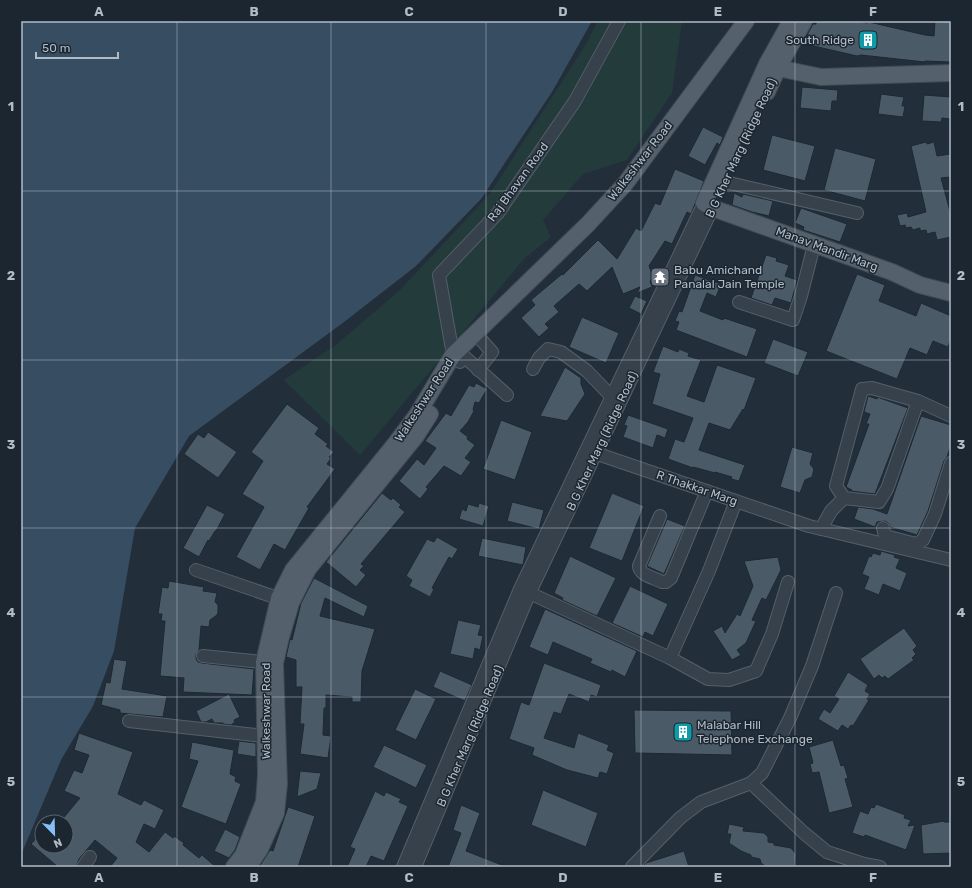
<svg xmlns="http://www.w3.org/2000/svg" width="972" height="888" font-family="Rubik,sans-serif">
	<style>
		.green { fill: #243b3c }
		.water { fill: #364d62 }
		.building { fill: #4a5a67; stroke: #1d2832 }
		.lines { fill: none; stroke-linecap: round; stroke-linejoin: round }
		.minor-casing { stroke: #545f69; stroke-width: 14 }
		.major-casing { stroke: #3f4a54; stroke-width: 18 }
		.minor { stroke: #36414b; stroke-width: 12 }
		.major { stroke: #54606b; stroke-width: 16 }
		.grid { fill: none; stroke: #b1bcc7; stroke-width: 1; stroke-opacity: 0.55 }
		.labels { text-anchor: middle; stroke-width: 3; stroke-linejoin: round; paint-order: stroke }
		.poi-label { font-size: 12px; fill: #b1bcc7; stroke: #1b2630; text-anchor: start }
		.street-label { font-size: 12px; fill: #b1bcc7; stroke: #1b2630 }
		.neatline { fill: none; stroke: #b1bcc7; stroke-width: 1.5 }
		.grid-label { font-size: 13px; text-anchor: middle; font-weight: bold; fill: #b1bcc7 }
	</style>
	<rect width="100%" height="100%" fill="#222f3b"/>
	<polygon class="green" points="598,21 682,21 672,93 627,160 583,174 543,220 551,237 524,259 360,455 284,380 337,344 400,290 489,195 583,49"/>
	<polygon class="water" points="21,21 592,21 552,92 481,199 416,266 344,322 189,436 135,528 114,651 93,706 61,760 21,855"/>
	<g class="building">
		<polygon points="816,21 858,21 867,23 869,22 925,35 934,36 935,21 951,21 951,62 925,61 925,62 861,55 857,56 805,44 808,33 813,24 816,24"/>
		<polygon points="802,87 838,90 837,101 832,101 831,111 800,108"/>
		<polygon points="881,94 904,97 902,106 905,106 903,117 878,114"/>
		<polygon points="924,95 951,97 951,119 942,118 941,122 922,121"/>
		<polygon points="703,127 723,137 720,145 717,143 705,165 688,156"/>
		<polygon points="772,135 815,146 805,181 763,170"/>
		<polygon points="926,142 927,144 934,142 937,156 951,154 951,177 941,178 951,215 951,237 937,240 935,232 927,234 926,230 920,231 920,228 913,230 911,227 906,228 905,225 900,226 897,215 907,213 908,217 926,212 911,146"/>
		<polygon points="835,148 876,159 865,201 824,190"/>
		<polygon points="675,169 704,181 691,214 687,212 672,244 665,241 649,266 654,279 650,281 652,287 637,293 640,287 623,294 612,267 587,291 579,284 554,306 559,312 545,324 549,328 539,337 521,318 535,305 531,300 562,274 563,275 598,240 617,259 636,228 641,231 655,203 660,205"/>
		<polygon points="734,193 742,197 743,194 773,201 769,216 752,212 732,205"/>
		<polygon points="801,208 847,224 840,242 803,230 804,227 795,223"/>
		<polygon points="766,255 777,258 776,261 789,265 785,276 797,280 791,303 775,298 772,305 751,298"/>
		<polygon points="857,274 885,285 879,301 916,316 921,303 951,316 951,339 948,347 933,341 927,355 910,348 897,379 826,351"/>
		<polygon points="695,275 721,284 716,297 707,293 700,311 723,320 724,318 757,329 747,357 676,330 679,322 675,321 679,311 682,312"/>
		<polygon points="635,296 647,301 641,314 629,308"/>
		<polygon points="582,317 619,333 606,363 569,347"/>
		<polygon points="773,339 808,352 798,376 764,363"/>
		<polygon points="663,346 678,352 679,349 689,353 688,356 701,360 687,396 704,402 717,365 756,378 744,410 743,409 730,430 709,423 699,450 745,465 739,481 731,479 732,477 715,472 715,473 693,467 693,468 668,459 675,439 684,442 693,418 652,404 660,374 653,372"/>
		<polygon points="565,367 581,378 581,384 585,394 567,421 540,416"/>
		<polygon points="476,383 487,389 479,403 475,402 473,410 474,411 468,422 460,431 468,437 467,439 475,445 465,458 471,462 461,476 444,466 426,487 428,489 420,499 399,481 417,459 424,465 436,448 425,441 446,413 451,416 469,385 474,387"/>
		<polygon points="868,396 877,399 878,397 880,398 908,408 875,494 851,491 852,490 846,487 869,424 866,424 870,414 864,412"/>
		<polygon points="287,404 319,428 315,434 328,444 326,446 334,452 329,457 331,458 327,464 335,469 307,507 309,508 285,550 274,544 260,570 236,557 264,507 242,494 263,461 251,452"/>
		<polygon points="628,415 668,429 665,438 657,435 653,448 623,437 627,426 624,425"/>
		<polygon points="921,416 951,425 951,445 947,457 944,461 928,511 917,535 890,527 888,523 885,521 877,522 875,527 854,519 858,507 873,509 887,514"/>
		<polygon points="501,420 532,432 515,480 483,469"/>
		<polygon points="208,432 237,452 218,478 184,454 198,434 204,438"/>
		<polygon points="792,447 813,453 810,464 814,469 812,477 805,480 800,493 780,487"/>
		<polygon points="382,493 391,500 393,498 401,505 399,507 405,512 361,564 364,566 360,570 366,575 356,587 326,562"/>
		<polygon points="612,493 644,506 622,561 589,548"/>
		<polygon points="512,502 544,510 539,529 507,521"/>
		<polygon points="479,503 489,506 483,526 459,519 462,509 466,511 468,504 478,507"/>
		<polygon points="207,505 225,514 216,531 215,531 209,541 208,540 199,557 183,548"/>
		<polygon points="667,519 685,526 664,574 647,566"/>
		<polygon points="437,537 458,549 452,559 449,557 439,575 432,588 434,589 430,597 409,586 412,580 406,576 427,539 434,542"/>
		<polygon points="482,538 526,547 523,565 478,556"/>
		<polygon points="881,551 895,555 894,557 900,559 896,568 907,573 900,591 883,584 879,595 864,589 869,577 862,574 869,556 871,557 873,553 880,555"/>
		<polygon points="570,556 616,578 597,616 562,600 563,598 554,593"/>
		<polygon points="778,557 781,570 766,600 762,598 752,620 756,621 746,643 737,650 741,655 732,660 713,631 722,626 725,633 737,614 740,616 753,586 744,561"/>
		<polygon points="314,578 368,606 364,617 325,598 320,616 375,629 362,671 361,702 352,702 352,697 326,695 326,708 324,708 323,735 331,736 328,758 300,754 304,724 300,724 302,687 296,687 296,660 286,657 290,639 292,640 301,603"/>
		<polygon points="169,581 204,587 203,591 217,593 215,602 218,605 218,612 217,615 210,620 209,627 201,626 199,650 196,655 196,659 198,662 202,663 254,669 252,695 183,692 184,678 160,676 165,621 161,621 162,614 158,614 162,587 168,588"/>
		<polygon points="630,586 668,604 653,636 645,632 643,637 612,623"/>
		<polygon points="545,609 637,651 625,677 612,670 611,672 590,663 592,659 553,642 548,655 529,647"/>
		<polygon points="458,620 481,625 478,635 483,636 480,650 475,648 473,659 450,654"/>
		<polygon points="904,628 917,646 913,650 916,654 912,658 914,660 888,679 885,676 882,678 879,675 874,679 860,659"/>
		<polygon points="114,659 127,661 122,689 167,696 163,717 120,713 120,710 101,705 106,682 110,683"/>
		<polygon points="544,663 601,685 597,697 591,695 589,702 569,694 561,714 554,712 544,738 574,748 578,733 609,745 607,750 614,753 607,774 600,772 598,778 567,770 532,755 534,748 509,739 521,702 529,705"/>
		<polygon points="440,671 472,685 465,701 433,687"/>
		<polygon points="848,672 868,685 865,691 870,694 867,699 869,700 853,726 851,725 848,729 842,725 838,731 818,719 824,709 830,713 839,699 834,696"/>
		<polygon points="415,689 436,699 416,740 395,730"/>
		<polygon points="229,694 240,717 234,720 235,722 231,725 223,724 223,723 214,723 212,719 206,722 201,722 196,711"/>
		<polygon points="634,710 731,711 732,755 635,753"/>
		<polygon points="79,733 133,752 118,794 141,805 144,800 164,810 155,829 144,824 136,842 149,852 165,832 173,838 174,836 184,843 183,845 199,858 202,855 216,867 110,867 117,858 95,840 79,859 76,867 58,867 31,844 42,832 42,846 66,846 66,822 60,822 80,798 64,791 74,770 82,773 89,755 74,750"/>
		<polygon points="833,740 841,766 844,765 848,778 845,779 853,807 829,813 819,772 812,773 810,764 813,763 809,747"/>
		<polygon points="239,741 256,743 256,757 237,754"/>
		<polygon points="192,742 234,750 230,774 236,777 235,781 241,784 226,824 181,807 198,761 189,759"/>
		<polygon points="384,745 427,765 416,788 373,767"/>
		<polygon points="300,771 321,773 317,789 297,797"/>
		<polygon points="543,790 598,813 586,847 531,825"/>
		<polygon points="375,791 384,796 386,792 401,799 399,802 408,806 384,861 371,856 366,867 347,867 355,849 350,847"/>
		<polygon points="876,804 905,815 904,818 911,820 908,826 915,825 906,850 865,835 864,837 852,833 860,811 868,814 871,807 874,808"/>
		<polygon points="461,805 480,813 466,851 507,867 448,867 461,833 453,830"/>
		<polygon points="288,807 315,816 298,867 259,867 270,850 273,851"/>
		<polygon points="944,821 944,822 951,822 951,853 923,854 921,825"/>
		<polygon points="729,824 744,827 743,831 764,833 768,837 768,842 774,843 774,845 791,848 796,854 795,867 766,867 761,863 760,859 751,857 751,855 741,851 729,843 731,834 727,834"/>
		<polygon points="225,829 240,837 235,850 229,858 214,851"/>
		<polygon points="684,851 689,867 642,867 646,863"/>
	</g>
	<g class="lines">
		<g class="minor-casing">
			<g id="minor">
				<polyline points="725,182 857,213"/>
				<polyline points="739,302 793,320 801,296 814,245"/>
				<polyline points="476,334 492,352 478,370"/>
				<polyline points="458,351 507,395"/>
				<polyline points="460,362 453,355 439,275 498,213 575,101 619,21"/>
				<polyline points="533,369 539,358 548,349 561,352 587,371 611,396"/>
				<polyline points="918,401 951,416"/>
				<polyline points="589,451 809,526 951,560"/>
				<path d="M660,516l-21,50c0,9 16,12 23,16h4l5,-4 36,-87"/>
				<polyline points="883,528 885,536 916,544 923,540 935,514 951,463"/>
				<polyline points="821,529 831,511 844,498 879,502 887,489 918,401 872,388 862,389 836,486 844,498"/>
				<polyline points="196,570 286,601"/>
				<polyline points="523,590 670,658 708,679 729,680 756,671 772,634 788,582"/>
				<polyline points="203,656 272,663"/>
				<polyline points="670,658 709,571 736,501"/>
				<polyline points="129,721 273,737"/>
				<polyline points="751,783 804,833 827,852 864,864 880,867"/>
				<polyline points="83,867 90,857"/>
				<polyline points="403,867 520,589 704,203"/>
				<polyline points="415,867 530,592 713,207"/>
				<polyline points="632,867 680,818 701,802 751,783 762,773 790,718 812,666 836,593"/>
			</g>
		</g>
		<g class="major-casing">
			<g id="major">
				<polyline points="791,21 767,64 704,203 718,210 892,272 920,285 951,293"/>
				<polyline points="769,64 778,68 821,77 951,73"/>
				<polyline points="767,92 778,68 804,21"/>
				<polyline points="234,867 243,855 264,802 266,775 264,662 279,598 293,570 396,443 417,415 453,355 588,224 625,184 746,21"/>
				<polyline points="248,867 260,849 276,813 279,784 275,663 281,637 291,603 308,569 416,436 430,414"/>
			</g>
		</g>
		<use href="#minor" class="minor"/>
		<use href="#major" class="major"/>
	</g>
	<path class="grid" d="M177,21v846M331,21v846M486,21v846M641,21v846M795,21v846M21,191h930M21,360h930M21,528h930M21,697h930"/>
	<defs>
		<g id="building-square" transform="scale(1)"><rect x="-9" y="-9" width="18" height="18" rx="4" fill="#0f9aa8" stroke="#1b2630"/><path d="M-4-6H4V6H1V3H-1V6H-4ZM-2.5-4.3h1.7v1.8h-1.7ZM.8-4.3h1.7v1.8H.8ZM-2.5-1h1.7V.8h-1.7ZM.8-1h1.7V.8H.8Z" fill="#fff"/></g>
		<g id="temple-square" transform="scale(1)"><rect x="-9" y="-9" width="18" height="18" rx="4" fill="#6b7280" stroke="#1b2630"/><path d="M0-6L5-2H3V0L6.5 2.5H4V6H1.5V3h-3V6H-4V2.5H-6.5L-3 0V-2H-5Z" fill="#fff"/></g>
	</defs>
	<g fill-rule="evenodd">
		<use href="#building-square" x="868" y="40"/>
		<use href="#temple-square" x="660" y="277"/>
		<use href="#building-square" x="683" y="732"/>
	</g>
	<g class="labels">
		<g class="poi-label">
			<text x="854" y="44" text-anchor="end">South Ridge</text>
			<text x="674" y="274">Babu Amichand<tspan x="674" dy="14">Panalal Jain Temple</tspan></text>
			<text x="697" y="729">Malabar Hill<tspan x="697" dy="14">Telephone Exchange</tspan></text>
		</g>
		<g class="street-label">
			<text transform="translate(741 148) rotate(-65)" y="4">B G Kher Marg (Ridge Road)</text>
			<text transform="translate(640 161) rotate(-52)" y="4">Walkeshwar Road</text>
			<text transform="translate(518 182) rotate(-54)" y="4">Raj Bhavan Road</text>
			<text transform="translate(827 249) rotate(20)" y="4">Manav Mandir Marg</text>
			<text transform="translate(424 400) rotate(-57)" y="4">Walkeshwar Road</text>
			<text transform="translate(602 441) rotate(-65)" y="4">B G Kher Marg (Ridge Road)</text>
			<text transform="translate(697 488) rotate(19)" y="4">R Thakkar Marg</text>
			<text transform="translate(266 711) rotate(-90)" y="4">Walkeshwar Road</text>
			<text transform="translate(470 736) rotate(-67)" y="4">B G Kher Marg (Ridge Road)</text>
		</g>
	</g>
	<rect width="972" height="888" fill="none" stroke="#1b2630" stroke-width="44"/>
	<g transform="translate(54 834) rotate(157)"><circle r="19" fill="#1b2630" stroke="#57626c"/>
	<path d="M0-3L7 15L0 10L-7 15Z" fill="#86bef7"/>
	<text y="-6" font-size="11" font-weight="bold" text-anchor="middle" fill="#b1bcc7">N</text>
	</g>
	<path d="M36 52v6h82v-6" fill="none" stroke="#b1bcc7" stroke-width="2"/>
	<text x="42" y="52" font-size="12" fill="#b1bcc7" stroke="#1b2630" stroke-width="3" paint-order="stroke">50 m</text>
	<rect x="22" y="22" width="928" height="844" class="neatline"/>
	<g class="grid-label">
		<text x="99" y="16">A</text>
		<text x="254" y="16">B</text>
		<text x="409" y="16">C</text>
		<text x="563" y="16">D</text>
		<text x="718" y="16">E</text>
		<text x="873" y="16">F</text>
		<text x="11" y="111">1</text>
		<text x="961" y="111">1</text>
		<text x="11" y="280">2</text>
		<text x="961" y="280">2</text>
		<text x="11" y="449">3</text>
		<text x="961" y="449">3</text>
		<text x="11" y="617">4</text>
		<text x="961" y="617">4</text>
		<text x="11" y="786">5</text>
		<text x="961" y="786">5</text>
		<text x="99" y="882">A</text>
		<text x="254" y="882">B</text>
		<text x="409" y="882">C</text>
		<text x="563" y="882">D</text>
		<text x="718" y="882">E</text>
		<text x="873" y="882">F</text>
	</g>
</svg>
